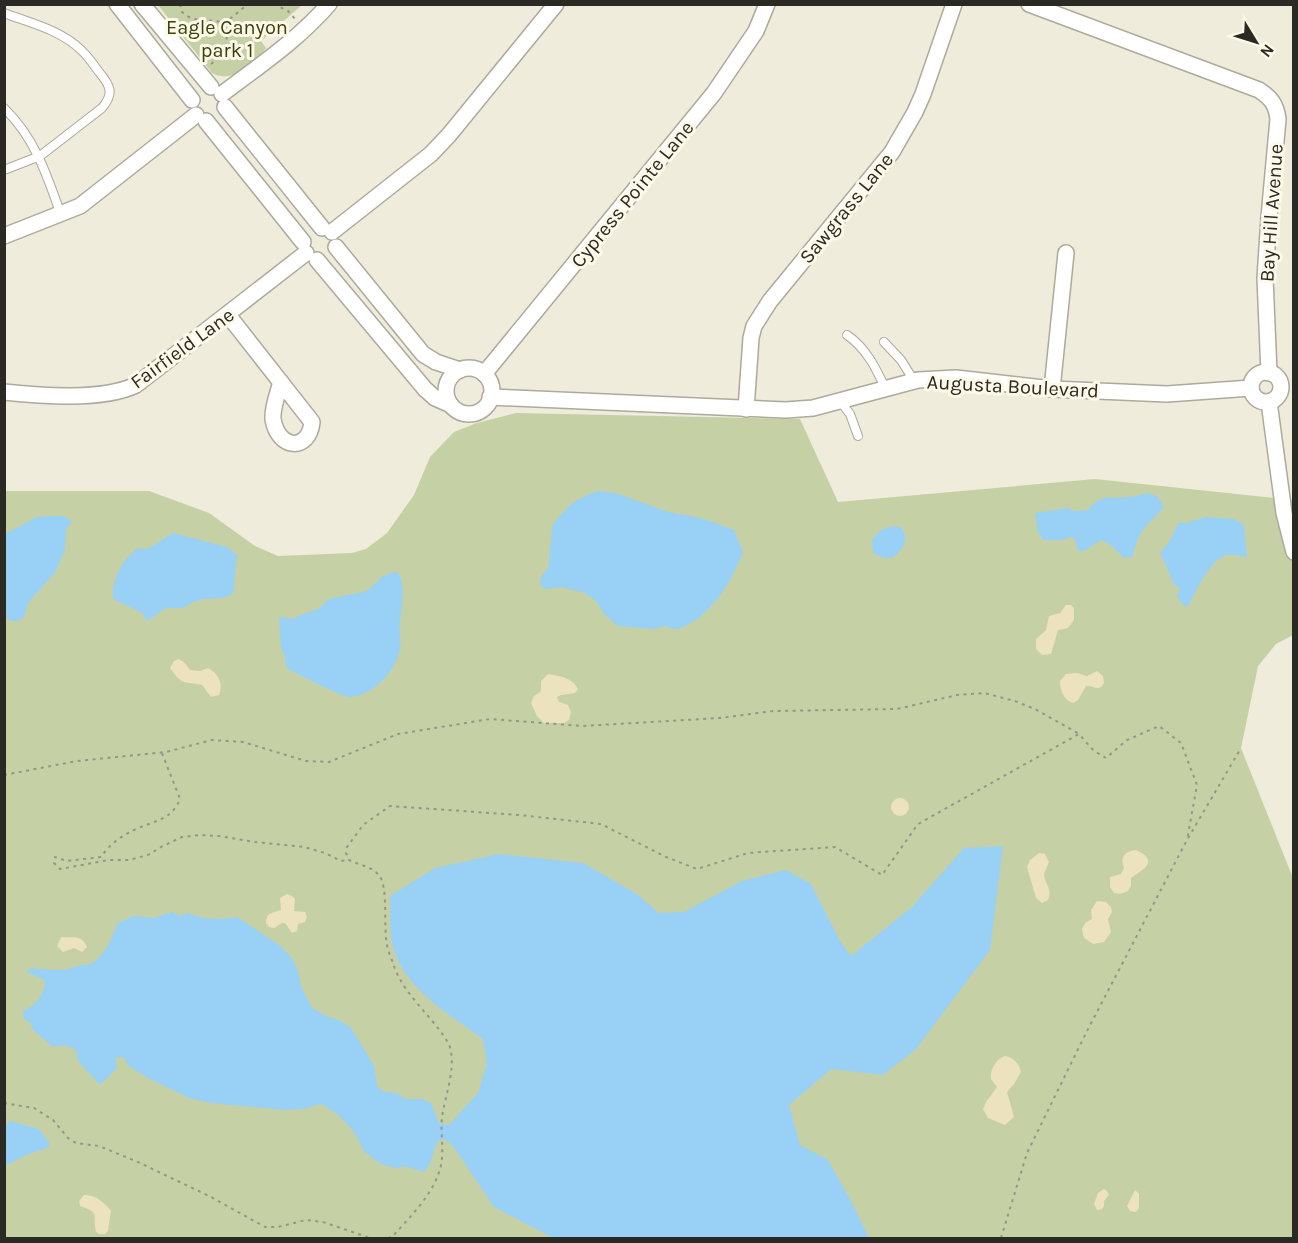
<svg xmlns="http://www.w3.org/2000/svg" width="1298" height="1243" font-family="Karla,sans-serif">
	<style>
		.green { fill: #c6d0a5 }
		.sand { fill: #ece2bd }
		.water { fill: #99d0f5 }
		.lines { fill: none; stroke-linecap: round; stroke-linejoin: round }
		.service-casing { stroke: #adaa9c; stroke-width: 10 }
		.minor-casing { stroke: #adaa9c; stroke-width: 18 }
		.path { stroke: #979589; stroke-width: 2; stroke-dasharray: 3 4.5; stroke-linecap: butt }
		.service { stroke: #fff; stroke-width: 8 }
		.minor { stroke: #fff; stroke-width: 15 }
		.labels { text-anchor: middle; stroke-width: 6; stroke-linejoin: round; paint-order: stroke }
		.park-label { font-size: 20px; fill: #3a4209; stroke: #fcf9e9 }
		.street-label { font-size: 20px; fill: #2a2923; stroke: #fcf9e9 }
	</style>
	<rect width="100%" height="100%" fill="#efecdc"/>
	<g class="green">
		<path d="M158,5h144l-41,36 5,7c-11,17 -35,36 -54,25z"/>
		<polygon points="516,413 800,419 838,502 1095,479 1293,500 1293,635 1276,644 1258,666 1241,748 1293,878 1293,1238 5,1238 5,491 149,491 209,513 255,546 278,556 352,553 366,549 387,533 414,495 430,457 454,432 477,423"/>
	</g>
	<g class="sand">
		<polygon points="1066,605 1071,605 1074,608 1074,620 1068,628 1058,630 1051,654 1042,655 1036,649 1036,639 1046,630 1049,616 1060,613"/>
		<path d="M179,659l6,4 5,7 10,1 8,-3c10,5 16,16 11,27l-8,2 -9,-12c-19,-4 -19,1 -32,-17l4,-7z"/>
		<path d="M1097,671l6,5 1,7c-5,10 -11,2 -18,3l-8,14 -4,3c-10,-2 -14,-12 -14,-22l6,-7 11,-1 10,3z"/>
		<path d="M548,674c11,2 24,3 30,15l-3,4 -14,2 -4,2 2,5 9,3 3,7 -2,8 -5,3h-20l-7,-7 -6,-13 3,-7 7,-5v-10z"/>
		<circle cx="900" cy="807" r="9"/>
		<path d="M1136,850c26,12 4,21 -5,28v8l-3,5 -8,3 -6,-1 -4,-6v-10l11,-3 3,-6c-4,-10 0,-17 12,-18z"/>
		<path d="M1039,853l6,1 4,8 -5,12c1,11 9,15 4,26l-6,3 -6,-5 -9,-31 3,-7z"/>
		<path d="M287,894l5,2 3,3 -1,12 11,1 2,5 -2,5 -7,2 -1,7 -5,2 -7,-10h-3l-8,5 -5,-1 -3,-4c0,-11 7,-10 15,-13l-1,-12z"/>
		<polygon points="1097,901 1106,902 1111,907 1112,912 1108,919 1111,932 1104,942 1093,944 1084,938 1082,929 1085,923 1092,919 1091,910"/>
		<path d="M61,937c11,1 21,-3 26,10l-5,5 -8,-4 -11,4 -6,-6z"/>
		<path d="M1005,1056c9,2 14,7 16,16l-7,12 -7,8 7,25 -9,8 -17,-7 -5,-9 3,-7 11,-15 -6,-8c-1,-10 5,-20 14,-23z"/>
		<polygon points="1104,1189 1107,1191 1109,1195 1104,1201 1104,1206 1102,1209 1097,1210 1094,1204 1098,1193"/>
		<polygon points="1135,1190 1139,1194 1139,1208 1136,1212 1130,1211 1127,1206"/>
		<path d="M84,1195c11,-1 21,8 27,16l-3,20 -3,3h-6l-3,-2c-4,-18 5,-19 -16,-26l-1,-5z"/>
	</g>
	<g class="water">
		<path d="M599,491l17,2 52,19 33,6 33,12 9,23 -14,29 -13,19 -17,17 -17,10 -9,1 -8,-3 -12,3 -35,-3 -14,-12 -8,-13 -11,-8 -24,-6 -16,2 -5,-4 1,-8 8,-10c-1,-14 3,-27 3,-41 13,-18 24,-29 47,-35z"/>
		<path d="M1148,493l10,4 6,10 -19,20 -7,11 -6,19 -8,1 -13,-13 -10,-5 -17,11h-6l-3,-12 -4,-2 -9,3h-19l-5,-8 -3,-19 33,-5 6,3 14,-1c14,-17 21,-11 40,-13 7,-1 13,-2 20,-4z"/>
		<polygon points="50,516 64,516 72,522 66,529 65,549 56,571 28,603 24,617 18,621 11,621 5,617 5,534 37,517"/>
		<path d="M1206,517l28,2 10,6 3,32c-6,-1 -14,-3 -20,-2 -16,3 -31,36 -38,50l-4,2 -8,-10 3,-8 -8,-7 -1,-5 -11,-24 11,-14 7,-16h8z"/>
		<path d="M893,526l9,2c7,14 1,21 -10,30h-8l-11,-5 -1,-14 9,-9z"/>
		<path d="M173,533l54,14 10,8 -4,38c-11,10 -33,0 -49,15h-18l-19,13 -5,-8 -29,-14c-2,-19 9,-39 25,-51l10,1z"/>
		<path d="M393,572h5c8,16 4,33 2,49 -2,9 2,19 0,27 -3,23 -27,47 -49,49 -8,1 -53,-23 -63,-28l-3,-6v-6l-4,-10 -2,-30 14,2 10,-5 15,-5 11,-10 38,-8 15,-14z"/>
		<path d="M1003,846l-13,104 -74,99 -33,26 -52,-6 -42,36 11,40 28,15 23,41 18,37h-316l-59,-31 -41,-61 -9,-7 -6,2c-6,12 -5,21 -14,31l-20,-6 -8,3c-6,-4 -10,-3 -15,-5 -6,-3 -10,-9 -17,-12 -7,-21 -24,-38 -43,-48l-18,5 -18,1 -74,-7 -22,-5 -41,-20 -18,-11 -7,-10 -8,1 2,10 -17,17 -22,-24 -2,-11 -10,-5 -13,2 -21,-18 -1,-6 -7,-4 -1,-8c14,-8 21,-14 22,-31l-19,-8 5,-4c16,1 31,5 46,-2 5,-2 10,0 14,-2 14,-8 21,-26 26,-40l16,-8 21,2 18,-6 8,4 8,-3c17,7 32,7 49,4l42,28 12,12 7,13 3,16 11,22 16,9 11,3 12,8 23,38 3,20 7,6 13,1 8,6h17l9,4 8,20 10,2 29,-32 9,-30 -4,-24c-34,-25 -81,-51 -91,-96 -3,-15 -1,-32 -2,-47l45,-28 64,-14 84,9 52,30 24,20 25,-1 58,-31 44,-11 25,14 29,57 11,15 61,-49 52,-59z"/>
		<polygon points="10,1121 39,1129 50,1144 47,1148 26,1155 5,1166 5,1126"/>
	</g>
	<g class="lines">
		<g class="service-casing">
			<g id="service">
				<path d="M4,13c26,10 57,17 77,37 7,6 12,14 18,22 12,14 15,22 3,36l-62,48 -36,14"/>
				<path d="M4,108c31,30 43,67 57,107"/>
				<path d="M847,335c19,13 29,33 38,53"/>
				<polyline points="884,342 901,360 914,381"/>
				<polyline points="840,401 850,414 858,436"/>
			</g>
		</g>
		<g class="minor-casing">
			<g id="minor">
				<polyline points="117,4 192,100"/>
				<polyline points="142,4 211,87"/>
				<path d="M1029,4l230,86c12,8 17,14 19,29l-9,98 -4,61 4,95"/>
				<path d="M222,94c37,-28 77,-55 107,-90"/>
				<polyline points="225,107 322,228"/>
				<polyline points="206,121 303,242"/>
				<polyline points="332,232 431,154 449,135 556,4"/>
				<polyline points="4,236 80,206 196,115"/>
				<polyline points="336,247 423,354 436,362 460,370"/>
				<polyline points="317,260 425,389 435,398 451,405"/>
				<path d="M228,315l84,107c-3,30 -34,28 -39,-3 -1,-11 5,-26 8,-37"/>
				<circle cx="469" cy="391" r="23"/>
				<circle cx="1266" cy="387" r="15"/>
				<polyline points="484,374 714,93 756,31 767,4"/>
				<polyline points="1052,389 1066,253"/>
				<path d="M4,392c38,4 98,9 132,-7l170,-132"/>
				<polyline points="490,397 786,410 813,408 918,380 956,378 1052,389 1167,394 1251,388"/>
				<polyline points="1269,402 1284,513 1294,552"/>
				<polyline points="746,409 751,338 754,326 770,301 892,152 915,112 923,94 954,4"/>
			</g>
		</g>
		<g class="path">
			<path d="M180,4l2,8c12,12 28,6 43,11l23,-19"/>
			<polyline points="274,4 288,11 296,20"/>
			<path d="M211,64c15,-12 18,-22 14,-41"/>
			<path d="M162,753l18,46c-8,21 -27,22 -46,31 -13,6 -25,15 -33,27l-34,4 -12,-4 -1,6 6,6 49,-9h20l19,-5 13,-8 21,-10 18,-2 19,1 35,6 50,5 21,6 16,8 8,-1"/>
			<polyline points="4,775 77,761 166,752 212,740 243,742 306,761 329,762 398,734 490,719 582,726 720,718 773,711 897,709 957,695 984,693 1015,701 1037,710 1079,734"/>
			<polyline points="4,1103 34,1108 53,1120 68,1138 76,1143 99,1146 138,1162 211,1197 265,1227 278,1227 306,1220 323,1222 370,1238"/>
			<path d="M388,1238l4,-1c16,-18 37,-38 46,-62 8,-19 2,-38 4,-58 3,-21 17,-57 5,-76 -16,-26 -43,-46 -53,-75 -2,-7 -6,-14 -7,-21 -4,-18 2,-61 -9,-71 -8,-8 -19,-9 -29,-14l-3,-7 1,-6 16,-22 27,-19 129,9 82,9 65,33 31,12 51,-16 87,-6 47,28 36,-51 161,-90 15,17 12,7 21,-18 32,-14 22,17 16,42 -10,55"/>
			<polyline points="1001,1238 1027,1153 1087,1031 1187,840 1241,748"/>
		</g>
		<use href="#service" class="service"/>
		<use href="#minor" class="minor"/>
	</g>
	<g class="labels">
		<g class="park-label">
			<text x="227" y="34">Eagle Canyon<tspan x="227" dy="23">park 1</tspan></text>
		</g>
		<g class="street-label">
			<text transform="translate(632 194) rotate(-51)" y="7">Cypress Pointe Lane</text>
			<text transform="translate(846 208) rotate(-51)" y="7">Sawgrass Lane</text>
			<text transform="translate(1271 213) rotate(-86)" y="7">Bay Hill Avenue</text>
			<text transform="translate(182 348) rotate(-36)" y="7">Fairfield Lane</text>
			<text transform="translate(1013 386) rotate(3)" y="7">Augusta Boulevard</text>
		</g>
	</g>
	<rect width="1298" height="1243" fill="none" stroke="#2a2923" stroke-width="12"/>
	<g transform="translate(1256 42) rotate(128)" stroke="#fcf9e9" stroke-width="4.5" paint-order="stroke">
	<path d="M0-4.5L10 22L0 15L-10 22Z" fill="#2a2923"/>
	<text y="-9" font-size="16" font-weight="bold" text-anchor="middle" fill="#2a2923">N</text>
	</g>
</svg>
